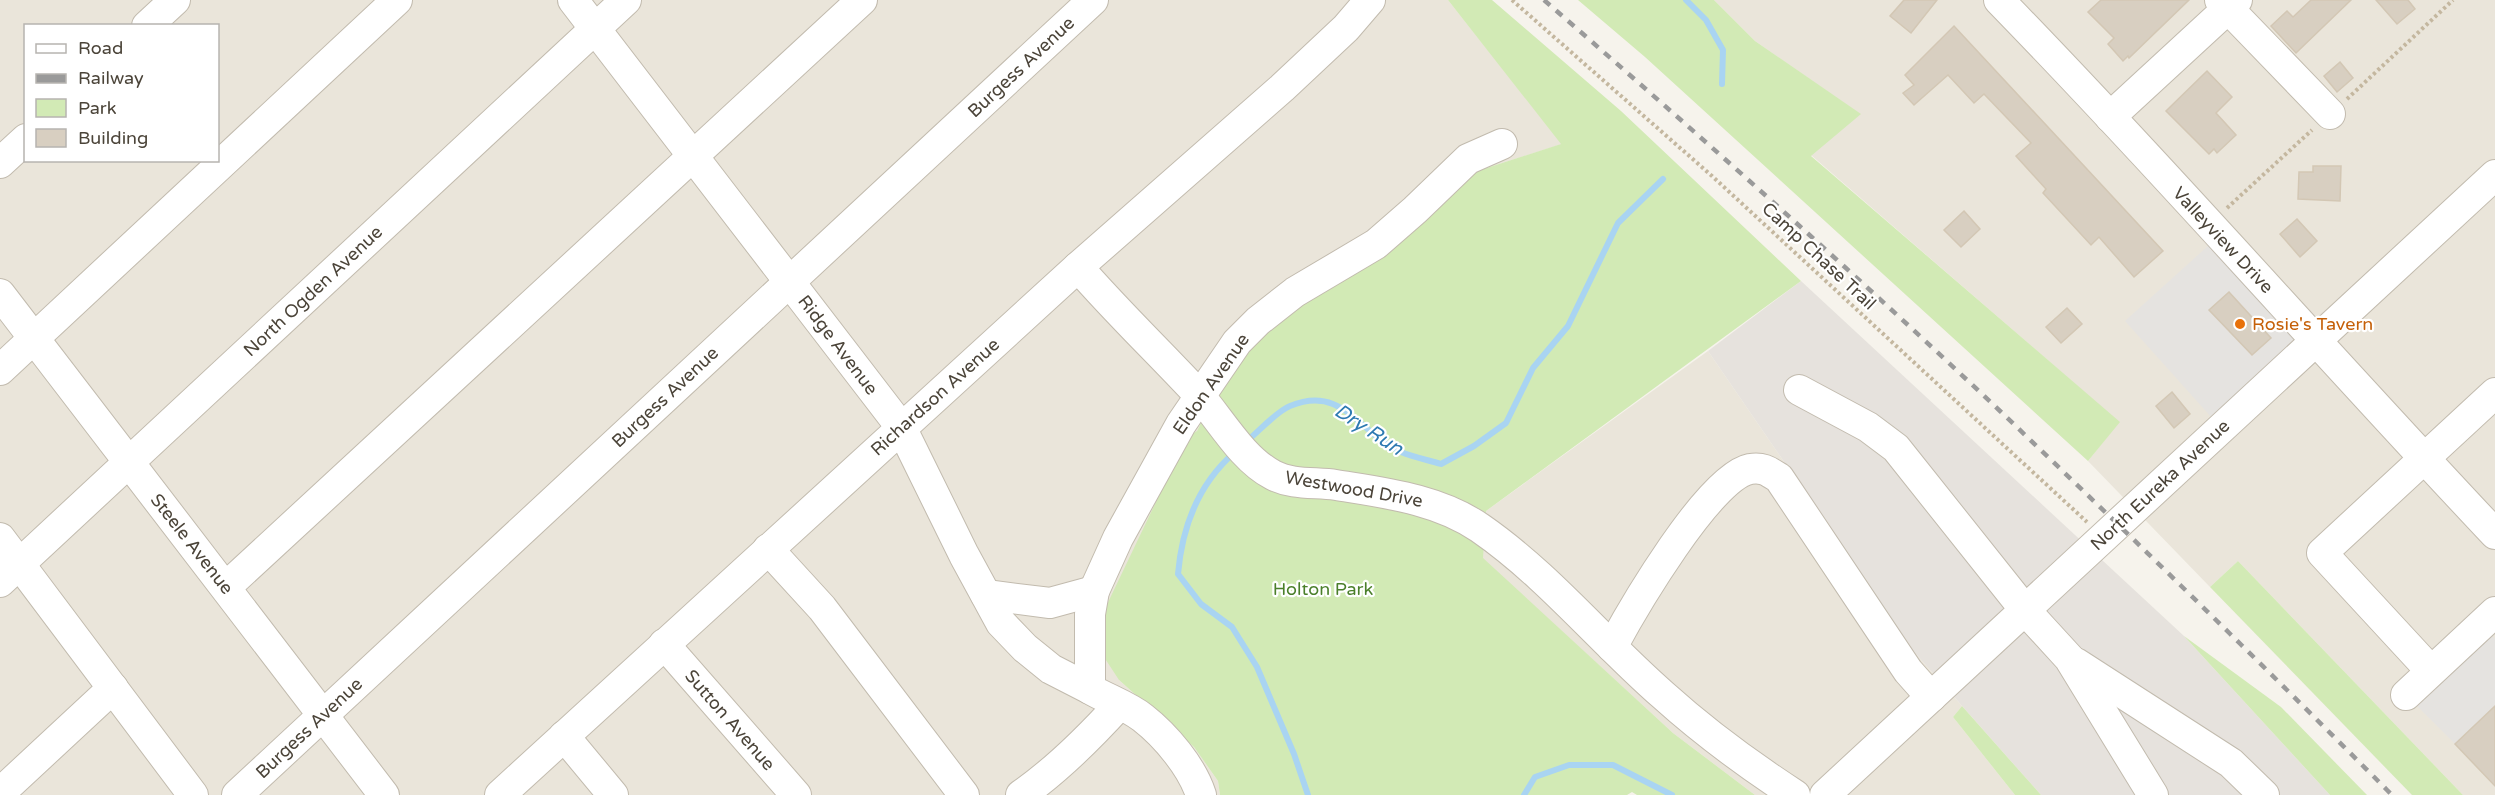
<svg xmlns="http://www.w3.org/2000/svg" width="2495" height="795" font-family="'Varela Round',sans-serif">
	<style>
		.residential { fill: #eae5da; fill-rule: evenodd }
		.industrial { fill: #e6e2dd }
		.green { fill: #d2eab5 }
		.parking { fill: #e5e3e0 }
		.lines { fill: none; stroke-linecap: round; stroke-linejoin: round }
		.stream { stroke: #a9d4f2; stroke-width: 6 }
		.building { fill: #d8cfc1; stroke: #d3c7b4; stroke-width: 1.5 }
		.minor-casing { stroke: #c2bbae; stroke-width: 32 }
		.path { stroke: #c4b79f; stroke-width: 4; stroke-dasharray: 3 3; stroke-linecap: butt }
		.minor { stroke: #fff; stroke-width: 30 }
		.rail { stroke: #9a9a9a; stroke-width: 4.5; stroke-dasharray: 8 8; stroke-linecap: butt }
		.food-dot { fill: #e8710a; stroke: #fff; stroke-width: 2 }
		.labels { text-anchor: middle; stroke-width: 4.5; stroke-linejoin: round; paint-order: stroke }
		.street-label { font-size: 18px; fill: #4b4439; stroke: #fff }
		.food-label { font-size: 18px; fill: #c56008; stroke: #fff; text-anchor: start }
		.park-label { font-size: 18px; fill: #4a7f2a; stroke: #fff }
		.water-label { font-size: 20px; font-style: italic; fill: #2e7ab2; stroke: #fff }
	</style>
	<rect width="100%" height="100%" fill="#f6f3ec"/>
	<g class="residential">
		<path d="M0,0h1448l114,144 -100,32 -230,184 -35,71 -78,249 75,67 24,34 2,14h-1220zM26,26h192v134h-192z"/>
		<polygon points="1714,0 2495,0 2495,795 2463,795 2238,561 2210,587 2088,461 2119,422 1811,155 1860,114 1755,41"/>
		<polygon points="1708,351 1916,654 1962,706 1953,717 2015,795 1755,795 1673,733 1482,558 1486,511"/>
	</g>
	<polygon class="industrial" points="1801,281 2184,636 2330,795 2041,795 1916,654 1708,351"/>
	<g class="green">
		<polygon points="1448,0 1492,0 1621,111 1801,281 1486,511 1483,558 1673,733 1755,795 1637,795 1632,792 1627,795 1220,795 1218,781 1194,747 1119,680 1102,654 1101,617 1187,437 1197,431 1232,360 1462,176 1561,144"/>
		<polygon points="1578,0 1714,0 1755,41 1861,114 1811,156 2120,422 2088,461 1645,57"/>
		<polygon points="2238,561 2463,795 2412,795 2210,587"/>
		<polygon points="2184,636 2281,707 2367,795 2330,795"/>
		<polygon points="1962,706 2041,795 2015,795 1953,717"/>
	</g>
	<g class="parking">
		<polygon points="2219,236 2316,342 2221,428 2125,321"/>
		<polygon points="2482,625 2495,639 2495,706 2455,744 2406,695"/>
	</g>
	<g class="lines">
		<g class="stream">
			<polyline points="1686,0 1706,20 1723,50 1722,84"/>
			<path d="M1247,441c11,-9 30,-30 43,-35 54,-22 69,28 111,46 12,5 27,8 40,12l33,-18 32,-23 27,-55 35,-42 50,-103 45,-44"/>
			<path d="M1235,452c-37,32 -53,75 -57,122l23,30 31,23 25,40 37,87 14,41"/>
			<polyline points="1524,795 1535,777 1569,765 1613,765 1672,795"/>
		</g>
	</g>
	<g class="building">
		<polygon points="1904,0 1937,0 1911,33 1890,16"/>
		<polygon points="2101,0 2189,0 2129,58 2128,56 2123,61 2108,44 2114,38 2088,12"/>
		<polygon points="2311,0 2351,0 2296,53 2271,26 2287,11 2293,17"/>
		<polygon points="2376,0 2408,0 2415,9 2397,24"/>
		<polygon points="1954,26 2163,251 2134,277 2099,237 2091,245 2043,193 2046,189 2016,156 2031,143 1984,94 1974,103 1948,75 1914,105 1903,93 1914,85 1905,75"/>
		<polygon points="2340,62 2353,78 2337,92 2324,76"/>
		<polygon points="2207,71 2232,97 2216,113 2236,135 2217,153 2214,149 2209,154 2166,111"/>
		<polygon points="2313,166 2341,166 2340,201 2298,199 2299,172 2313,172"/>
		<polygon points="1964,211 1980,229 1961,247 1944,230"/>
		<polygon points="2297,219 2317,241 2300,257 2280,234"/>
		<polygon points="2229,292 2271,338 2252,355 2209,310"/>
		<polygon points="2067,308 2082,324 2061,343 2046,327"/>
		<polygon points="2172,392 2190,414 2174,428 2156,406"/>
		<polygon points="2495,706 2495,786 2455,744"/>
	</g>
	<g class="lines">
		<g class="minor-casing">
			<g id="minor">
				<polyline points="573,0 901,427 964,555 1001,623 1025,648 1051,669 1090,689"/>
				<path d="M1999,0c169,174 329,357 496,534"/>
				<polyline points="2220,0 2330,114"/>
				<polyline points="147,26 175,0"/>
				<polyline points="2110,117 2237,0"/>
				<polyline points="0,163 26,139"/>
				<path d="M1078,267c38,44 80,84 120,127 22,25 44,65 75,81 19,10 42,7 63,10 49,8 102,14 144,43 68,47 121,113 183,167 41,37 86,70 132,100"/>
				<polyline points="0,294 384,795"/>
				<polyline points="0,370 397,0"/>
				<polyline points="1799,390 1868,427 1896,448 2025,610 2069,658 2153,795"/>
				<polyline points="0,538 193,795"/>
				<polyline points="768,549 822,608 964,795"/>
				<polyline points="0,582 626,0"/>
				<polyline points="226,587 862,0"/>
				<polyline points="986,595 1050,603 1094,591"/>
				<polyline points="664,644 796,795"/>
				<path d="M1612,647c20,-37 97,-170 138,-178 13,-2 18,2 29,9l129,193 23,26"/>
				<polyline points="2076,663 2231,763 2264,795"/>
				<polyline points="2431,671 2322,553 2495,393"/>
				<polyline points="2406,695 2495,612"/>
				<polyline points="564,736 613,795"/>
				<polyline points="0,793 113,688"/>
				<polyline points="237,795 1093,0"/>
				<polyline points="500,795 1078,267 1282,88 1346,28 1370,0"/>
				<path d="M1021,795c36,-25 68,-57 98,-90"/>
				<path d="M1201,795c-9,-28 -35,-59 -58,-77 -15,-12 -36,-19 -53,-29v-75l4,-23 24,-53 63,-114 56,-82 21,-21 37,-29 81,-48 39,-34 53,-51 34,-15"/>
				<polyline points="1825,795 2495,175"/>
			</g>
		</g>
		<g class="path">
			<polyline points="1512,0 1712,176 2087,522"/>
			<polyline points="2347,99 2453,0"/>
			<polyline points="2227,208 2312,130"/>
		</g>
		<use href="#minor" class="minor"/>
		<path class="rail" d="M1544,0c154,134 307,270 456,411 132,126 263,254 392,384"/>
	</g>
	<circle class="food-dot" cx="2240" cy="324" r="6"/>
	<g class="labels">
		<g class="street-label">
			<text transform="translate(1021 67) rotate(-43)" y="6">Burgess Avenue</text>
			<text transform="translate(2223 240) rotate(47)" y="6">Valleyview Drive</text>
			<text transform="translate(1819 256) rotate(43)" y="6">Camp Chase Trail</text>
			<text transform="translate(313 291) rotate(-43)" y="6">North Ogden Avenue</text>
			<text transform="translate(838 345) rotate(53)" y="6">Ridge Avenue</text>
			<text transform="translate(1211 384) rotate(-55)" y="6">Eldon Avenue</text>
			<text transform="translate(665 397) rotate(-43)" y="6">Burgess Avenue</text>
			<text transform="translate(935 397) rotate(-42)" y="6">Richardson Avenue</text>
			<text transform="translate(2160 485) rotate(-43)" y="6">North Eureka Avenue</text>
			<text transform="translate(1354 489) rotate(10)" y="6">Westwood Drive</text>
			<text transform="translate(192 544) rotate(52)" y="6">Steele Avenue</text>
			<text transform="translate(730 720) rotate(49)" y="6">Sutton Avenue</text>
			<text transform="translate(309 728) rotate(-43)" y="6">Burgess Avenue</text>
		</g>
		<g class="food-label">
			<text x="2252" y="330">Rosie's Tavern</text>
		</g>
		<g class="park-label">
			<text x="1323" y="595">Holton Park</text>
		</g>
		<g class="water-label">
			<text transform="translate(1369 429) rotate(33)" y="7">Dry Run</text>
		</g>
	</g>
	<rect x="24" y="24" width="195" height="138" fill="#ffffff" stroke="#b7b4b0" stroke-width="1.5"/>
	<rect x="36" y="44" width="30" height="9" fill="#ffffff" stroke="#b7b4b0" stroke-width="1.5"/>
	<text x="78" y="54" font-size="18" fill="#4b4439">Road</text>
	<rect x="36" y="74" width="30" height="9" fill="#9a9a9a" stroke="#b7b4b0" stroke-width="1.5"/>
	<text x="78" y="84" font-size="18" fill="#4b4439">Railway</text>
	<rect x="36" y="99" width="30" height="18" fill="#d2eab5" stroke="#b7b4b0" stroke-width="1.5"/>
	<text x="78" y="114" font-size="18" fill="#4b4439">Park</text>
	<rect x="36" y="129" width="30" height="18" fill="#d8cfc1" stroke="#b7b4b0" stroke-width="1.5"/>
	<text x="78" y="144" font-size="18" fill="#4b4439">Building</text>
</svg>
